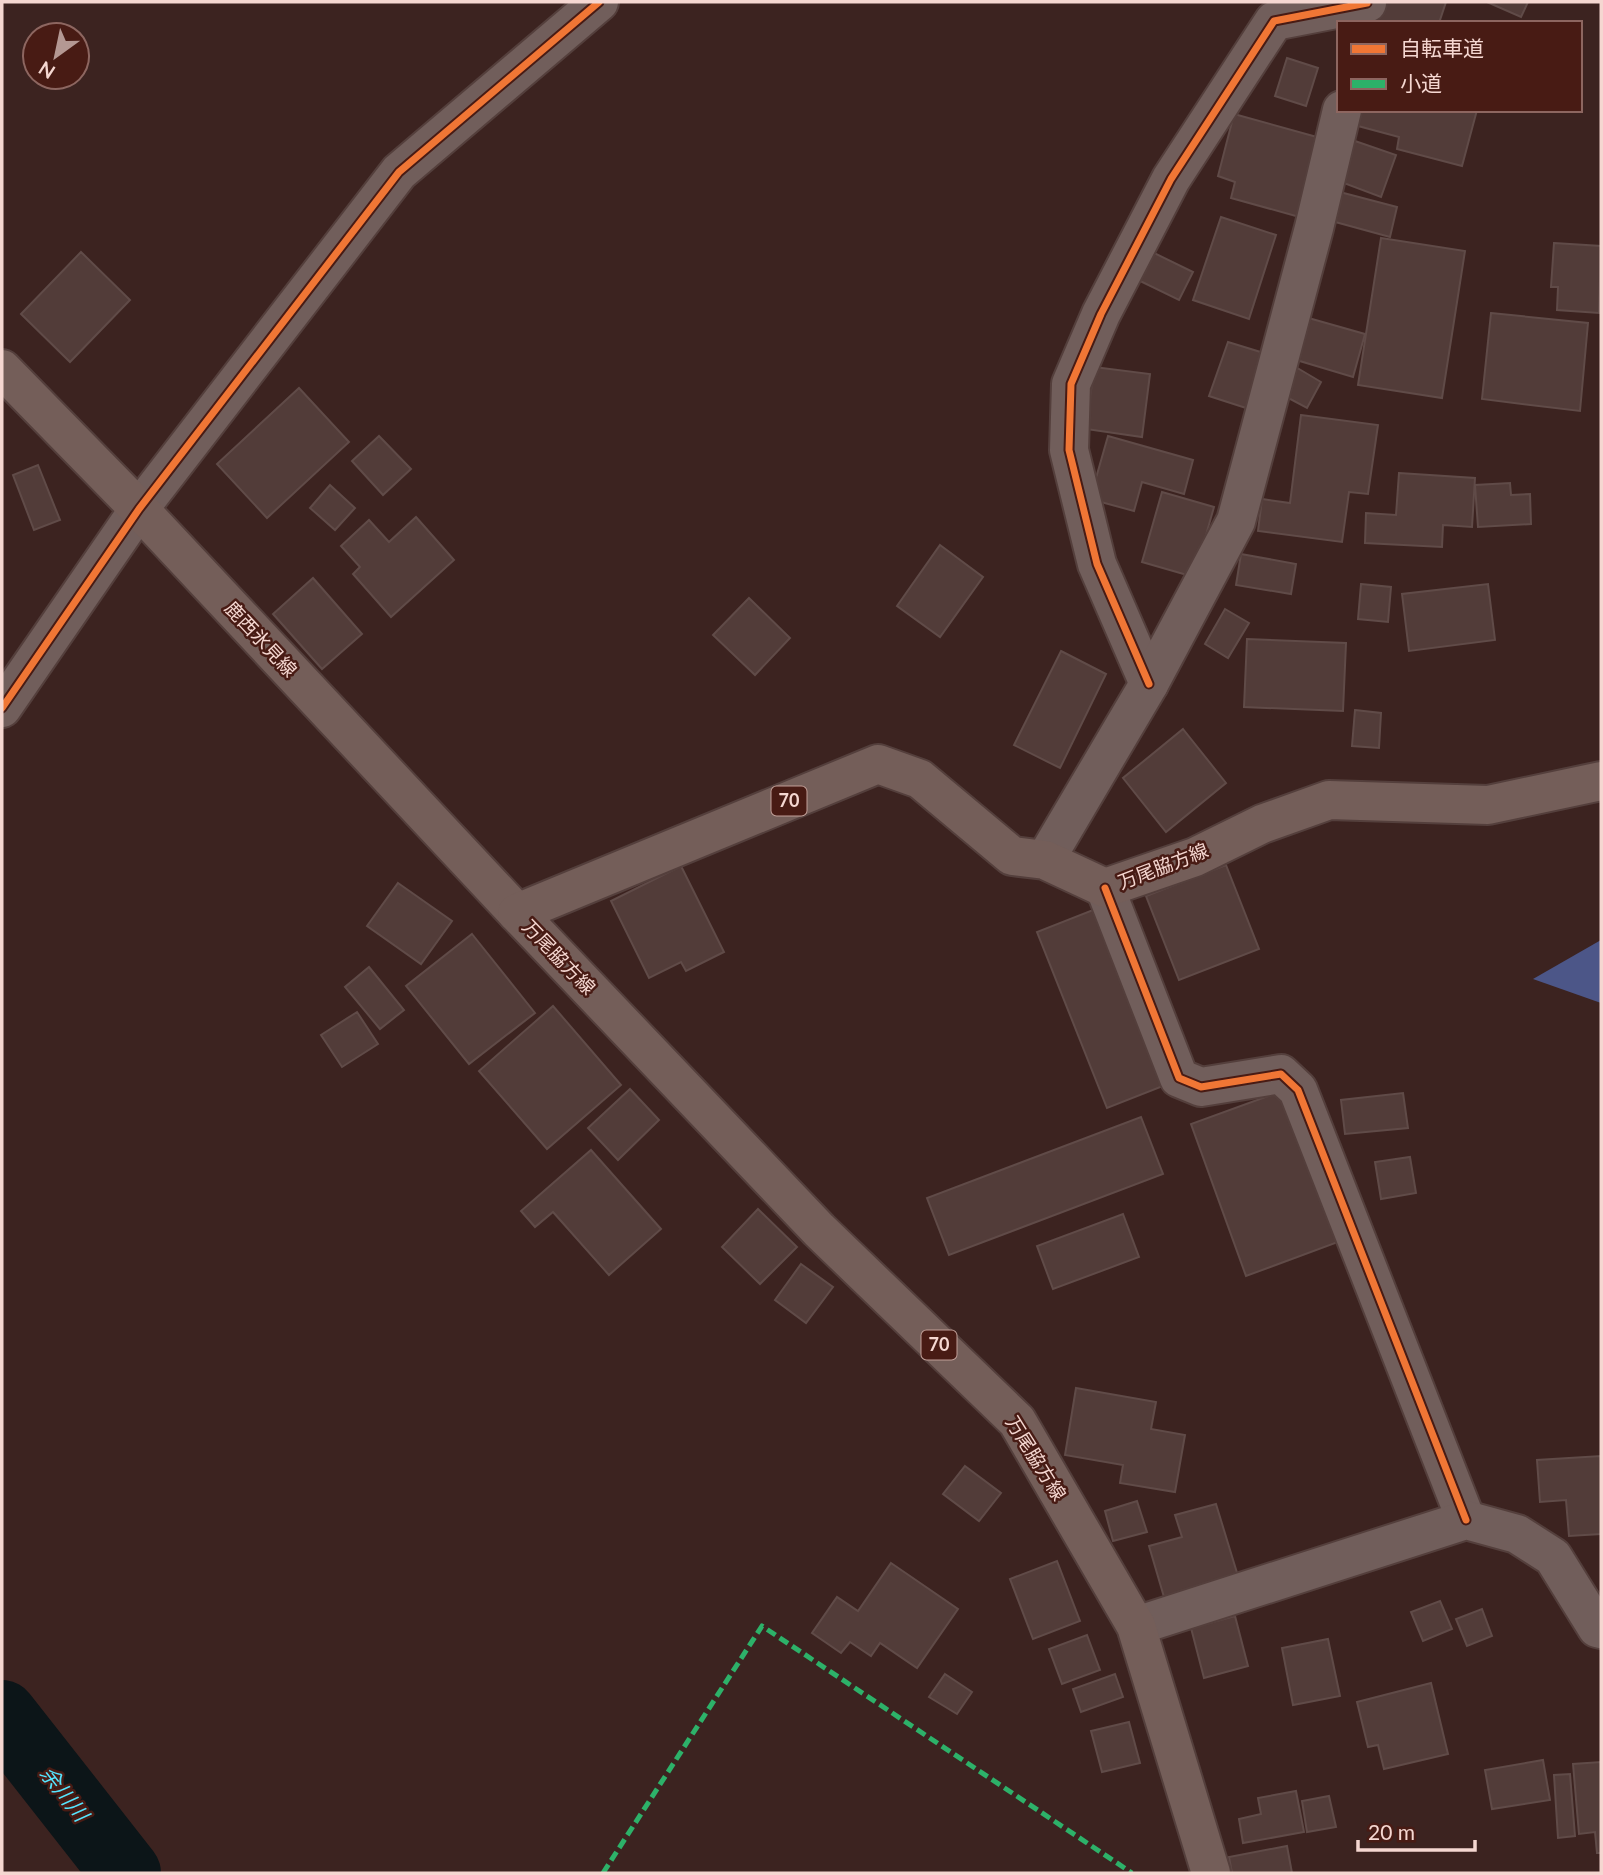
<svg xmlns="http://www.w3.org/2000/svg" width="1603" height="1875" font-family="Lato,'Noto Sans JP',sans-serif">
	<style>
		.forest { fill: #4c5688 }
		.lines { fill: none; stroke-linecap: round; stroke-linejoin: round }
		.river { stroke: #0c1518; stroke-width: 70 }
		.building { fill: #523c39; stroke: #604b48; stroke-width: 2 }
		.minor-casing { stroke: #543f3c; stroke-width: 42 }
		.major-casing { stroke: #543f3c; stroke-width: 42 }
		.minor { stroke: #715e5b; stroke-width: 38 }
		.major { stroke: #745e59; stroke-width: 38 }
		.quiet { stroke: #2db169; stroke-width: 5; stroke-dasharray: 10 5; stroke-linecap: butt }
		.cycleway-casing { stroke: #481b14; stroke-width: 11 }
		.cycleway { stroke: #f07635; stroke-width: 7 }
		.labels { text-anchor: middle; stroke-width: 5; stroke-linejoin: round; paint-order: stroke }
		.shield { fill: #481b14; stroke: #c19f98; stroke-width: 2 }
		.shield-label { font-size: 18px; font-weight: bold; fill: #f5d7d1 }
		.street-label { font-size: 19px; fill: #f5d7d1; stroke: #481b14 }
		.water-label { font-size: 21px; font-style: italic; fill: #55e5fe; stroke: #481b14 }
	</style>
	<rect width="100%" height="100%" fill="#3c2320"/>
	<polygon class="forest" points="1601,940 1601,1003 1533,979"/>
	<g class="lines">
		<polyline class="river" points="2,1715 126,1873"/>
	</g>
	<g class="building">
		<polygon points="1380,2 1446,2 1439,23 1372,23"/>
		<polygon points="1487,2 1528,2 1521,17"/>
		<polygon points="1287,58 1318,68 1306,106 1275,96"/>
		<polygon points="1362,110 1477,110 1462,166 1397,149 1399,137 1358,126"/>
		<polygon points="1234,114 1324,139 1303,218 1231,198 1235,182 1218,176"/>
		<polygon points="1355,141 1396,155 1381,197 1341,182"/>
		<polygon points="1336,191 1397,207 1390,237 1328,220"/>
		<polygon points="1221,217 1276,235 1249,319 1193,300"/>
		<polygon points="1381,238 1465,251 1442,398 1358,385"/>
		<polygon points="1554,243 1601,246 1599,313 1557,310 1558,287 1551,287"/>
		<polygon points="1150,251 1193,272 1179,300 1136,279"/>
		<polygon points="81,252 130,300 70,362 21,314"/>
		<polygon points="1491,313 1588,323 1580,411 1482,399"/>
		<polygon points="1305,317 1365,334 1353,377 1293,359"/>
		<polygon points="1228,342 1267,354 1249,409 1209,396"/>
		<polygon points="1294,366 1321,382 1307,408 1279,393"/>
		<polygon points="1094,367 1150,374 1142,437 1086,429"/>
		<polygon points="299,388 349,442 267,518 217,464"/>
		<polygon points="1301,415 1378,425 1368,494 1349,492 1342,542 1258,531 1262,499 1290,503"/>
		<polygon points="379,436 411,469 383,495 352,461"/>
		<polygon points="1108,436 1193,460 1184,494 1142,482 1134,511 1090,499"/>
		<polygon points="38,465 60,520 34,530 13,475"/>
		<polygon points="1399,473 1475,478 1472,527 1443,525 1442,547 1365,543 1366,513 1396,515"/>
		<polygon points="1510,483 1511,495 1530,494 1531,524 1478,527 1475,485"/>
		<polygon points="330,485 355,508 335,530 310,508"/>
		<polygon points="1162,492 1214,507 1194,577 1142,562"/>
		<polygon points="416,517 454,560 391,617 353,574 360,567 341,546 369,520 389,542"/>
		<polygon points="940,545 983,577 940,637 897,606"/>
		<polygon points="1241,554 1296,564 1291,594 1236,585"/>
		<polygon points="313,578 362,634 322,669 273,614"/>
		<polygon points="1361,584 1391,587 1388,622 1358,619"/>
		<polygon points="1488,584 1495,640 1409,651 1402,594"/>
		<polygon points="749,598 790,638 755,675 713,635"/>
		<polygon points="1225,609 1249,623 1228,658 1205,644"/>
		<polygon points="1247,639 1346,643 1343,711 1244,707"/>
		<polygon points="1061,651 1106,674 1060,768 1014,745"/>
		<polygon points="1355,710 1381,713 1379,748 1352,746"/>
		<polygon points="1183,729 1226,783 1166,832 1123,778"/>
		<polygon points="1226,865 1259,949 1179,980 1146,896"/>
		<polygon points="681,866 724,952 686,971 681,962 649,978 611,901"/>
		<polygon points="398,883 452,921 421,964 367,926"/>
		<polygon points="1093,910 1163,1086 1107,1108 1037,932"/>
		<polygon points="472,934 535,1013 469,1064 406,986"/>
		<polygon points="369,967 404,1010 380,1029 345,987"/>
		<polygon points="553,1006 621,1085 547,1149 479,1071"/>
		<polygon points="357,1012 378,1044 342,1067 321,1035"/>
		<polygon points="630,1089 659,1120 618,1160 588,1128"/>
		<polygon points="1282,1091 1338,1242 1246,1276 1191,1124"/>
		<polygon points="1403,1093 1408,1128 1345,1134 1341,1100"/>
		<polygon points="1141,1117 1163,1174 949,1255 927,1198"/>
		<polygon points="591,1150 661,1229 609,1275 553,1212 535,1227 521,1211"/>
		<polygon points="1410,1157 1416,1193 1381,1199 1375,1162"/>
		<polygon points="758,1209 797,1247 760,1284 722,1247"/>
		<polygon points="1123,1214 1139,1257 1053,1289 1037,1246"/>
		<polygon points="801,1264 833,1287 806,1323 775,1300"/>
		<polygon points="1076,1388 1156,1402 1151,1429 1185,1435 1175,1492 1120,1483 1123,1465 1065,1455"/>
		<polygon points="1601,1456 1601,1534 1569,1536 1566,1500 1540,1502 1537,1460"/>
		<polygon points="965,1466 1001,1493 979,1521 943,1494"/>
		<polygon points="1137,1501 1147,1532 1113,1541 1105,1511"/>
		<polygon points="1216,1504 1238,1576 1164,1597 1149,1546 1182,1537 1175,1515"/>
		<polygon points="1057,1561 1080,1621 1033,1639 1010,1579"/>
		<polygon points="891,1563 958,1609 917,1668 880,1643 871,1656 850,1642 841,1653 812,1633 837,1597 858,1611"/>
		<polygon points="1440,1601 1452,1629 1423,1641 1411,1612"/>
		<polygon points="1482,1609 1492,1636 1467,1646 1456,1619"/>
		<polygon points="1235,1616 1248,1666 1204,1678 1191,1628"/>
		<polygon points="1087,1635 1100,1670 1062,1684 1049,1649"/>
		<polygon points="1328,1639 1340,1696 1293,1705 1282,1648"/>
		<polygon points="945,1674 972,1692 957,1714 929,1697"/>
		<polygon points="1115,1674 1123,1697 1081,1712 1073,1689"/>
		<polygon points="1431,1683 1448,1754 1384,1769 1378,1745 1368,1747 1357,1702"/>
		<polygon points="1129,1722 1140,1763 1102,1772 1091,1731"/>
		<polygon points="1543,1760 1550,1800 1492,1809 1485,1770"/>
		<polygon points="1601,1762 1601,1853 1597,1853 1595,1832 1579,1834 1573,1764"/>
		<polygon points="1570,1774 1575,1836 1558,1838 1554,1775"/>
		<polygon points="1296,1791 1304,1832 1243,1843 1239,1819 1261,1814 1258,1798"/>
		<polygon points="1329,1796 1336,1827 1307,1832 1302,1801"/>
		<polygon points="1287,1846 1292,1873 1232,1873 1229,1857"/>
	</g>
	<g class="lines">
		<g class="minor-casing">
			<g id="minor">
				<polyline points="1149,684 1097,564 1069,450 1071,384 1101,314 1171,179 1274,21 1367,3"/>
				<polyline points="2,708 139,509 399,172 599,2"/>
				<polyline points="1045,860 1149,684 1236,521 1314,228 1342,110"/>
				<polyline points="1105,888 1179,1078 1201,1087 1281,1074 1298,1090 1466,1520"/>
				<polyline points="1136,1626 1466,1520 1517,1534 1553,1557 1597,1628 1601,1629"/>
			</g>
		</g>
		<g class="major-casing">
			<g id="major">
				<polyline points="2,369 139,509 517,913 819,1230 1017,1421 1136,1626 1211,1873"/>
				<polyline points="517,913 878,764 920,779 1012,856 1045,860 1105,888 1195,857 1262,824 1329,800 1488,805 1601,781"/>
			</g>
		</g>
		<use href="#minor" class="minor"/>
		<use href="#major" class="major"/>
		<polyline class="quiet" points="603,1873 762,1626 1132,1873"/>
		<g class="cycleway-casing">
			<g id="cycleway">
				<polyline points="1149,684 1097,564 1069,450 1071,384 1101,314 1171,179 1274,21 1367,3"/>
				<polyline points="2,708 139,509 399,172 599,2"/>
				<polyline points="1105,888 1179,1078 1201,1087 1281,1074 1298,1090 1466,1520"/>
			</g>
		</g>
		<use href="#cycleway" class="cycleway"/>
	</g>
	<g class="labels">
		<g class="shield">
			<rect x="771.5" y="786.5" width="35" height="29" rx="5"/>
			<rect x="921.5" y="1330.5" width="35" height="29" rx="5"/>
		</g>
		<g class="shield-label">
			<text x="789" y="807">70</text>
			<text x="939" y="1351">70</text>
		</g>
		<g class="street-label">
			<text transform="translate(261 639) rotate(47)" y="7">鹿西氷見線</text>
			<text transform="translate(1163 866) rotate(-21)" y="7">万尾脇方線</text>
			<text transform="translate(559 957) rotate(46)" y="7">万尾脇方線</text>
			<text transform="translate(1036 1458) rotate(58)" y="7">万尾脇方線</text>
		</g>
		<g class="water-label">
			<text transform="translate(64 1794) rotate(52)" y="7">余川川</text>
		</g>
	</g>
	<rect width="1603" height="1875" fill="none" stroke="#f5d7d1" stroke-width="7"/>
	<rect x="1337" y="21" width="245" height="91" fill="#481b14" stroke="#8d6660" stroke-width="2"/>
	<rect x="1351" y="44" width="35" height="10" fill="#f07635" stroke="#8d6660" stroke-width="2"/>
	<text x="1400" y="56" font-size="21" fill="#f5d7d1">自転車道</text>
	<rect x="1351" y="79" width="35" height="10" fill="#2db169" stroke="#8d6660" stroke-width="2"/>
	<text x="1400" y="91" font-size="21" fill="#f5d7d1">小道</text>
	<g transform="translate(56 56) rotate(213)"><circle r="33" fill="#481b14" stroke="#8d6660" stroke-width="2"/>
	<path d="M0-5L12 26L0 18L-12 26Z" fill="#b49893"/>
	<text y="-10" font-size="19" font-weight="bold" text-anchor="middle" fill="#f5d7d1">N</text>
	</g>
	<path d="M1358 1840v10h117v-10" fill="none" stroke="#f5d7d1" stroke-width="3.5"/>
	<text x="1368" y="1840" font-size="21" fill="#f5d7d1" stroke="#481b14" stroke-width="5" paint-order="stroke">20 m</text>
</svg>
